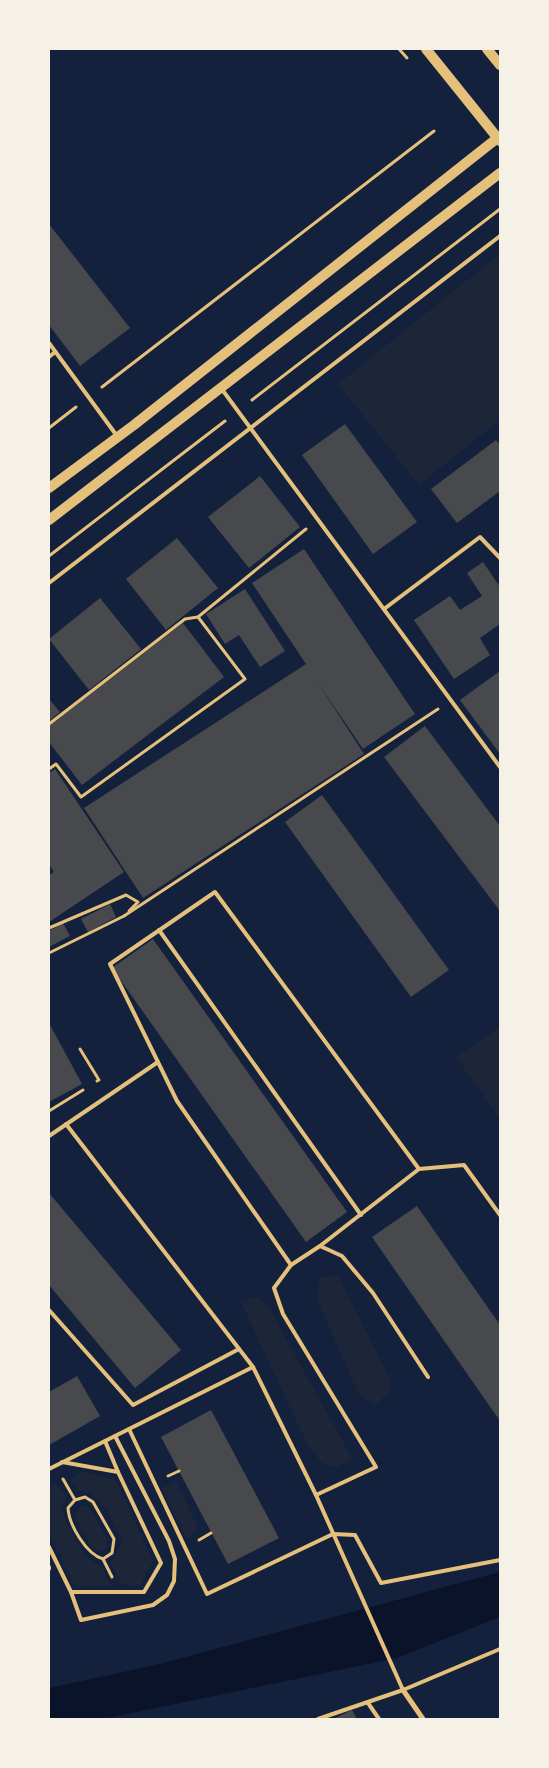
<svg xmlns="http://www.w3.org/2000/svg" width="549" height="1768" font-family="'Sofia Sans Condensed',sans-serif">
	<style>
		.green { fill: #1d2539 }
		.water { fill: #0b132b }
		.building { fill: #48494c }
		.lines { fill: none; stroke-linecap: round; stroke-linejoin: round }
		.path { stroke: #e5c07b; stroke-width: 3 }
		.service { stroke: #e5c07b; stroke-width: 4 }
		.minor { stroke: #e5c07b; stroke-width: 5 }
		.secondary { stroke: #e5c07b; stroke-width: 10 }
	</style>
	<rect width="100%" height="100%" fill="#14213d"/>
	<g class="green">
		<polygon points="500,254 500,420 419,485 338,384"/>
		<polygon points="500,1027 500,1119 456,1057"/>
		<polygon points="338,1276 392,1383 388,1393 375,1405 359,1395 317,1299 320,1277"/>
		<polygon points="258,1298 267,1304 352,1458 337,1467 322,1463 308,1446 240,1300"/>
		<path d="M83,1472l33,8 37,81 -13,25 -18,-2 -11,-21 12,-21c-10,-19 -20,-50 -44,-51l-9,-13z"/>
		<polygon points="176,1481 198,1527 187,1539 162,1488"/>
		<polygon points="56,1484 64,1492 66,1500 62,1506 64,1518 85,1556 102,1567 111,1586 75,1587 49,1533 49,1488"/>
		<polygon points="81,1506 86,1506 91,1510 107,1539 106,1547 103,1551 97,1551 91,1547 75,1517 77,1509"/>
	</g>
	<polygon class="water" points="500,1572 500,1617 397,1658 103,1719 49,1719 49,1688 160,1664"/>
	<g class="building">
		<polygon points="49,224 130,328 80,366 49,325"/>
		<polygon points="345,424 417,522 373,554 302,455"/>
		<polygon points="496,440 500,445 500,491 457,523 431,489"/>
		<polygon points="260,476 300,527 249,568 208,517"/>
		<polygon points="177,538 218,588 166,630 126,579"/>
		<polygon points="304,549 415,714 363,749 318,683 364,754 143,898 84,808 306,664 252,583"/>
		<polygon points="483,562 500,587 500,624 480,638 490,655 454,679 414,620 450,596 460,610 482,596 467,573"/>
		<polygon points="245,589 285,651 260,667 239,635 225,644 206,614"/>
		<polygon points="100,598 141,649 89,690 49,639"/>
		<polygon points="183,623 224,677 82,785 49,742 49,725"/>
		<polygon points="500,671 500,754 460,700"/>
		<polygon points="49,699 60,712 49,721"/>
		<polygon points="425,726 500,826 500,911 384,757"/>
		<polygon points="55,769 124,872 49,922 49,875 54,872 49,864 49,773"/>
		<polygon points="322,795 449,970 411,997 285,822"/>
		<polygon points="110,904 116,917 88,932 81,919"/>
		<polygon points="63,923 70,936 49,947 49,931"/>
		<polygon points="153,939 347,1212 306,1242 112,968"/>
		<polygon points="49,1023 82,1084 49,1102"/>
		<polygon points="49,1193 181,1350 135,1388 49,1285"/>
		<polygon points="417,1206 500,1325 500,1421 372,1237"/>
		<polygon points="77,1376 100,1416 49,1445 49,1392"/>
		<polygon points="211,1410 279,1538 228,1564 161,1437"/>
		<polygon points="352,1710 357,1719 333,1719"/>
	</g>
	<g class="lines">
		<g class="path">
			<polyline points="399,49 407,58"/>
			<polyline points="102,387 434,131"/>
			<polyline points="252,400 500,209"/>
			<polyline points="49,428 76,407"/>
			<polyline points="49,556 225,421"/>
			<polyline points="49,724 185,619 198,617"/>
			<polyline points="49,769 56,764 81,797 245,679 198,617 306,529"/>
			<polyline points="124,916 438,709"/>
			<polyline points="49,928 126,895 138,902 129,911"/>
			<polyline points="49,953 124,916"/>
			<polyline points="80,1049 99,1080 97,1081"/>
			<polyline points="49,1111 83,1090"/>
			<polyline points="168,1476 179,1471"/>
			<path d="M63,1479l12,21 10,-3 8,5 21,37 -2,14 -9,6c-17,-5 -34,-34 -35,-51l7,-8"/>
			<polyline points="199,1540 211,1533"/>
			<polyline points="103,1559 112,1577"/>
		</g>
		<g class="service">
			<polyline points="49,343 117,436"/>
			<polyline points="49,357 55,352"/>
			<polyline points="221,388 500,767"/>
			<polyline points="49,583 500,236"/>
			<polyline points="384,609 480,537 500,558"/>
			<polyline points="159,930 361,1215"/>
			<polyline points="66,1124 253,1367"/>
			<polyline points="49,1136 158,1062"/>
			<polyline points="419,1169 464,1165 500,1215"/>
			<polyline points="291,1265 320,1246 342,1256 373,1293 428,1377"/>
			<polyline points="49,1310 133,1405 239,1349"/>
			<polyline points="129,1429 207,1594 333,1534 355,1535 381,1583 500,1560"/>
			<polyline points="105,1441 118,1472"/>
			<polyline points="49,1469 253,1367 316,1495 403,1690"/>
			<polyline points="316,1495 376,1467 283,1314 274,1288 291,1265 177,1101 110,964 215,892 419,1169 320,1246"/>
			<polyline points="49,1547 71,1592 144,1592 161,1563 118,1472 62,1462"/>
			<polyline points="49,1567 49,1569"/>
			<polyline points="71,1592 81,1620 153,1605 167,1595 174,1581 175,1559 169,1541 115,1436"/>
			<polyline points="368,1703 379,1719"/>
			<polyline points="318,1719 403,1690 500,1649"/>
		</g>
		<polyline class="minor" points="403,1690 423,1719"/>
		<g class="secondary">
			<polyline points="426,49 500,141"/>
			<polyline points="487,49 500,65"/>
			<polyline points="49,488 134,425 500,136"/>
			<polyline points="49,520 500,173"/>
		</g>
	</g>
	<rect width="549" height="1768" fill="none" stroke="#f6f1e7" stroke-width="100"/>
</svg>
